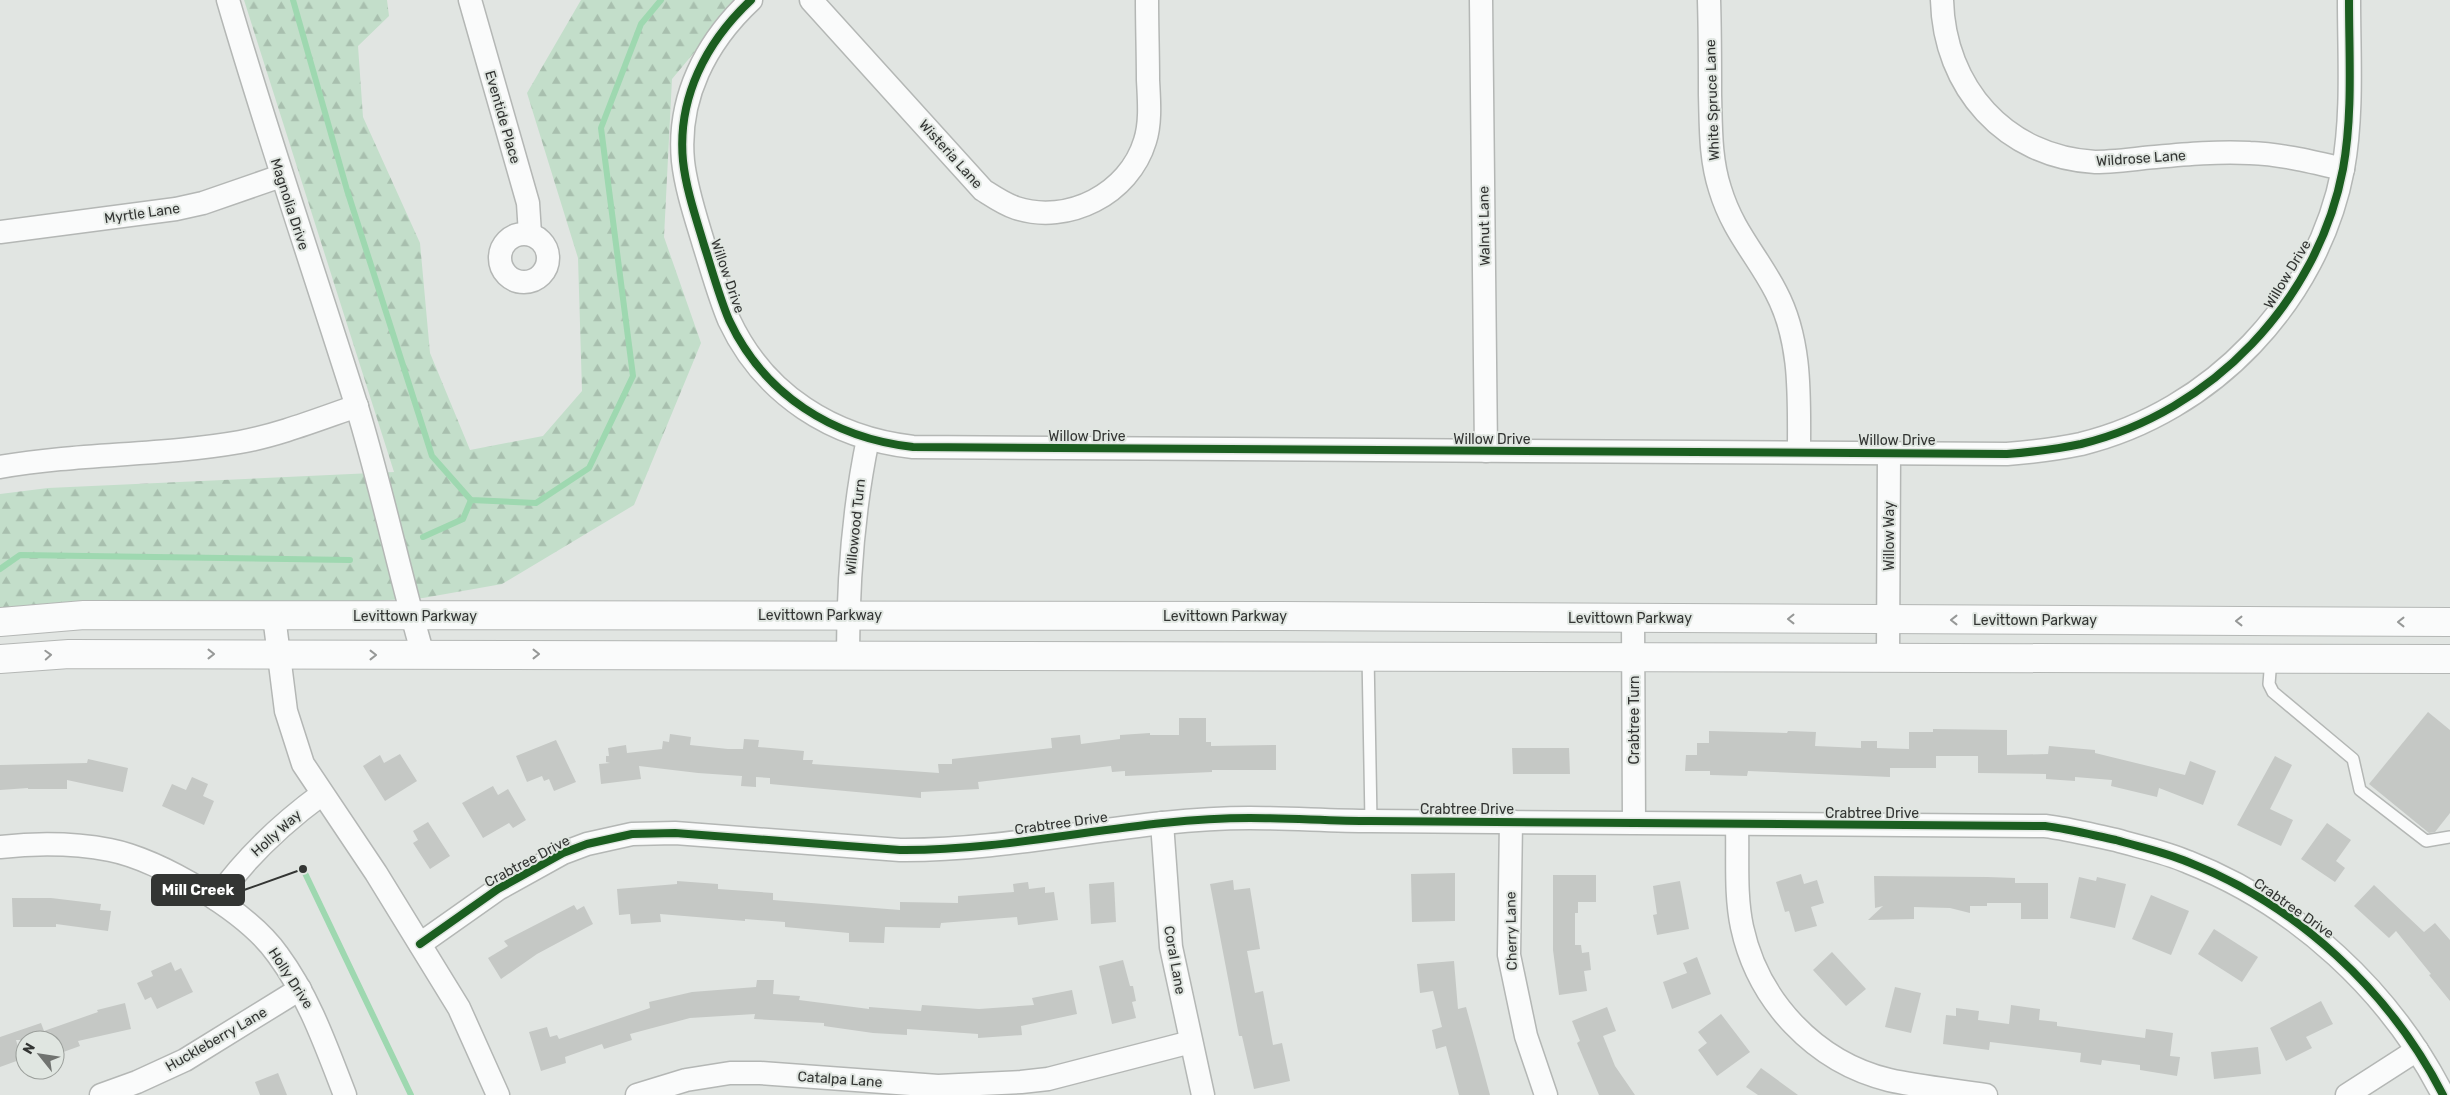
<svg xmlns="http://www.w3.org/2000/svg" width="2450" height="1095" font-family="Rubik,sans-serif">
	<style>
		.forest { fill: url(#forest-firs) }
		.lines { fill: none; stroke-linecap: round; stroke-linejoin: round }
		.stream { stroke: #9ed8b0; stroke-width: 6 }
		.building { fill: #c5c8c5 }
		.service-casing { stroke: #b4b7b5; stroke-width: 14 }
		.minor-casing { stroke: #b4b7b5; stroke-width: 25 }
		.primary-casing { stroke: #b4b7b5; stroke-width: 30 }
		.service { stroke: #fafbfb; stroke-width: 11 }
		.minor { stroke: #fafbfb; stroke-width: 22 }
		.primary { stroke: #fafbfb; stroke-width: 28 }
		.cycleway-casing { stroke: #e0e6e1; stroke-width: 11 }
		.cycleway { stroke: #1b5e20; stroke-width: 8 }
		.oneway { stroke: #969897 }
		.labels { text-anchor: middle; stroke-width: 4; stroke-linejoin: round; paint-order: stroke }
		.street-label { font-size: 14px; fill: #333533; stroke: #e0e6e1 }
		.leader { fill: none; stroke: #333533; stroke-width: 2 }
		.callout-dot { fill: #333533; stroke: #e0e6e1; stroke-width: 2 }
		.callout { fill: #333533; stroke: #333533; stroke-width: 2 }
		.callout-label { font-size: 15px; text-anchor: middle; font-weight: bold; fill: #fff }
	</style>
	<defs>
		<pattern id="forest-firs" width="22" height="20" patternUnits="userSpaceOnUse" patternTransform="scale(1.25)"><rect width="22" height="20" fill="#c3deca"/><path d="M5 1l3.5 6h-7zM16 11l3.5 6h-7z" fill="#a8bfae"/></pattern>
	</defs>
	<rect width="100%" height="100%" fill="#e1e5e2"/>
	<polygon class="forest" points="244,0 387,0 389,16 358,46 363,117 420,243 430,353 470,450 543,436 582,391 578,258 527,93 581,0 738,0 672,79 664,237 701,343 634,505 502,584 423,598 0,623 0,494 48,488 394,472"/>
	<g class="lines">
		<g class="stream">
			<polyline points="293,0 347,190 432,456 471,500 536,503 589,468 633,376 601,128 641,24 661,0"/>
			<polyline points="423,537 463,519 471,500"/>
			<polyline points="0,569 20,555 350,560"/>
			<polyline points="303,869 411,1095"/>
		</g>
	</g>
	<g class="building">
		<polygon points="2428,712 2450,730 2450,813 2435,832 2429,833 2369,784"/>
		<polygon points="1179,718 1206,718 1206,742 1211,742 1211,746 1276,745 1276,770 1212,770 1212,772 1125,776 1125,771 1112,772 1111,766 978,782 979,789 921,792 921,798 770,784 770,778 756,777 756,787 741,786 742,776 698,773 639,766 641,779 601,784 599,764 610,763 606,762 606,756 609,756 608,748 626,745 627,753 662,749 663,741 669,742 670,734 691,737 690,745 728,749 743,749 744,739 759,740 758,747 804,751 803,760 813,760 812,764 939,773 938,764 952,764 952,759 1052,748 1051,738 1080,735 1081,744 1120,739 1120,735 1150,733 1150,735 1179,735"/>
		<polygon points="1933,729 2007,730 2007,755 2048,754 2049,746 2095,750 2095,753 2185,775 2190,761 2216,771 2203,805 2159,788 2157,797 2111,786 2112,780 2075,777 2075,781 2046,779 2046,774 1978,773 1978,756 1936,756 1936,768 1890,768 1890,777 1748,771 1747,776 1710,775 1710,771 1685,771 1686,755 1697,755 1697,743 1709,743 1709,731 1787,733 1788,731 1816,732 1815,746 1861,748 1861,741 1877,741 1877,748 1909,749 1909,732 1933,732"/>
		<polygon points="556,740 576,782 554,791 549,779 544,781 542,776 527,782 516,756"/>
		<polygon points="1512,748 1569,748 1570,774 1513,774"/>
		<polygon points="400,754 417,781 385,801 363,766 380,755 384,763"/>
		<polygon points="2275,756 2292,765 2270,809 2293,820 2281,846 2237,825"/>
		<polygon points="88,759 128,768 123,792 67,780 67,789 28,789 28,788 0,790 0,765 87,763"/>
		<polygon points="192,777 208,784 203,796 214,801 204,825 162,806 172,784 186,790"/>
		<polygon points="493,786 498,795 508,789 526,820 513,828 509,823 483,838 462,803"/>
		<polygon points="428,822 450,856 430,869 413,843 418,840 413,831"/>
		<polygon points="2327,823 2351,840 2336,861 2345,868 2335,882 2301,859"/>
		<polygon points="1455,873 1455,921 1412,922 1411,874"/>
		<polygon points="1801,874 1804,884 1817,880 1824,903 1811,907 1817,926 1795,932 1789,911 1785,912 1776,882"/>
		<polygon points="1553,875 1596,875 1596,902 1578,902 1578,913 1575,913 1575,945 1581,945 1582,953 1589,952 1591,970 1584,971 1587,991 1559,995 1553,950"/>
		<polygon points="1874,876 1987,877 2015,878 2015,883 2048,883 2048,919 2021,919 2021,903 1987,903 1987,906 1970,906 1970,913 1950,908 1914,907 1914,919 1868,920 1883,906 1875,908"/>
		<polygon points="2079,877 2096,881 2097,877 2126,884 2115,928 2070,918"/>
		<polygon points="1233,880 1234,890 1250,888 1260,949 1247,951 1255,993 1263,991 1273,1045 1282,1043 1290,1081 1254,1089 1242,1036 1239,1036 1210,884"/>
		<polygon points="677,881 718,884 718,889 773,893 773,900 900,910 900,902 958,903 958,896 1014,892 1013,884 1028,882 1029,889 1045,887 1045,893 1054,892 1058,920 1018,925 1017,917 941,923 940,928 885,927 884,943 849,942 849,933 785,927 785,922 745,919 745,921 660,914 661,922 631,924 630,914 619,915 617,889 677,884"/>
		<polygon points="1680,881 1689,929 1657,935 1653,915 1657,914 1653,886"/>
		<polygon points="1114,882 1116,922 1091,924 1089,884"/>
		<polygon points="2374,885 2424,932 2435,923 2450,940 2450,1001 2429,975 2431,974 2396,931 2389,938 2354,906"/>
		<polygon points="2151,895 2189,911 2171,955 2132,939"/>
		<polygon points="12,898 51,898 101,904 100,910 111,911 108,931 56,924 56,927 13,927"/>
		<polygon points="574,905 577,910 584,906 593,924 537,954 501,979 488,958 508,946 504,941"/>
		<polygon points="2214,929 2258,957 2242,982 2198,954"/>
		<polygon points="1832,952 1866,989 1846,1006 1813,970"/>
		<polygon points="1697,957 1711,994 1672,1009 1663,982 1687,973 1683,963"/>
		<polygon points="1123,960 1130,986 1133,986 1136,1001 1132,1002 1136,1018 1112,1024 1099,966"/>
		<polygon points="1454,961 1458,1009 1466,1007 1490,1095 1459,1095 1446,1046 1436,1049 1432,1030 1442,1027 1433,991 1420,993 1417,964"/>
		<polygon points="171,962 175,971 181,968 193,992 157,1009 151,997 145,1000 137,983 153,976 151,971"/>
		<polygon points="757,980 774,980 773,994 800,996 799,1000 869,1009 869,1007 921,1011 922,1005 979,1009 1034,1005 1032,998 1072,990 1077,1014 1021,1026 1022,1035 978,1038 978,1034 907,1029 907,1035 873,1033 824,1026 824,1023 754,1019 755,1014 690,1018 630,1034 632,1040 604,1049 602,1044 565,1057 566,1063 541,1071 529,1032 547,1027 550,1037 557,1035 559,1039 650,1008 649,1002 692,992 756,987"/>
		<polygon points="1895,987 1921,993 1911,1033 1885,1027"/>
		<polygon points="2321,1001 2333,1024 2306,1037 2312,1048 2286,1061 2270,1028"/>
		<polygon points="125,1003 131,1029 78,1041 80,1046 55,1055 55,1040 16,1040 22,1059 0,1067 0,1037 41,1023 44,1031 98,1012 97,1010"/>
		<polygon points="2011,1005 2040,1009 2039,1020 2057,1022 2057,1026 2145,1038 2146,1029 2173,1033 2170,1056 2180,1057 2177,1076 2140,1070 2140,1065 2102,1060 2101,1065 2080,1062 2081,1053 1990,1042 1989,1050 1943,1044 1946,1015 1956,1016 1956,1008 1979,1011 1978,1020 2009,1024"/>
		<polygon points="1607,1007 1616,1031 1603,1036 1615,1066 1635,1095 1599,1095 1577,1043 1580,1041 1572,1021"/>
		<polygon points="1721,1014 1750,1052 1717,1076 1698,1050 1707,1043 1698,1032"/>
		<polygon points="2258,1047 2261,1074 2214,1079 2211,1052"/>
		<polygon points="1761,1068 1798,1095 1758,1095 1746,1087"/>
		<polygon points="278,1073 287,1095 260,1095 255,1082"/>
	</g>
	<g class="lines">
		<g class="service-casing">
			<g id="service">
				<polyline points="1368,655 1371,821"/>
				<polyline points="2271,659 2269,684 2273,692 2353,759 2360,790 2426,841 2450,837"/>
			</g>
		</g>
		<g class="minor-casing">
			<g id="minor">
				<path d="M228,0c40,137 86,271 129,407 25,82 42,165 66,248"/>
				<polyline points="470,0 528,203 530,234"/>
				<path d="M751,0c-45,42 -74,98 -68,161 3,28 13,57 21,84 8,25 15,51 25,75 35,75 104,118 184,127l1094,7c25,-2 50,-5 74,-10 131,-32 237,-143 262,-275 10,-55 6,-113 6,-169"/>
				<path d="M811,0l172,190c11,7 21,14 33,18 52,17 113,-14 129,-67 6,-19 4,-41 3,-61 0,-26 -1,-53 -1,-80"/>
				<polyline points="1481,0 1486,451"/>
				<path d="M1709,0c1,32 1,63 1,95 1,32 0,63 10,94 13,43 37,66 56,103 26,49 23,106 23,160"/>
				<path d="M1942,0c2,87 63,157 153,162 16,0 33,-2 49,-4 34,-3 71,-7 106,-5 31,1 63,9 93,16"/>
				<polyline points="0,232 176,209 203,203 281,176"/>
				<circle cx="524" cy="258" r="24"/>
				<path d="M0,467c79,-14 160,-11 240,-25 39,-7 79,-23 117,-36"/>
				<polyline points="274,616 286,711 303,764 376,873 459,1008 498,1095"/>
				<polyline points="1633,618 1634,822"/>
				<path d="M848,654c0,-72 5,-144 20,-215"/>
				<polyline points="1888,657 1889,453"/>
				<polyline points="1511,821 1509,955 1526,1036 1546,1095"/>
				<polyline points="1162,823 1171,947 1203,1095"/>
				<path d="M1737,825c1,34 -2,69 5,102 16,74 73,135 147,153 31,7 65,10 97,15"/>
				<path d="M0,847c37,-4 73,-4 110,3 51,10 138,62 168,105 31,42 48,91 67,140"/>
				<path d="M216,899c30,-42 65,-75 106,-105"/>
				<path d="M420,944l78,-55 65,-36 24,-9 45,-10 43,-1 225,17c118,1 232,-32 350,-32 40,0 81,3 121,3 225,1 449,4 674,5 24,3 47,9 71,14 24,7 49,12 72,22 109,43 202,129 255,233"/>
				<polyline points="101,1095 137,1082 185,1060 300,989"/>
				<polyline points="637,1095 686,1080 730,1073 760,1073 938,1086 1021,1082 1048,1079 1191,1042"/>
				<polyline points="2347,1095 2417,1050"/>
			</g>
		</g>
		<g class="primary-casing">
			<g id="primary">
				<polyline points="0,622 84,615 1281,616 2450,622"/>
				<polyline points="0,659 69,654 2450,659"/>
			</g>
		</g>
		<use href="#service" class="service"/>
		<use href="#minor" class="minor"/>
		<use href="#primary" class="primary"/>
		<g class="cycleway-casing">
			<g id="cycleway">
				<path d="M751,0c-45,42 -74,98 -68,161 3,28 13,57 21,84 8,25 15,51 25,75 35,75 104,118 184,127l1094,7c25,-2 50,-5 74,-10 131,-32 237,-143 262,-275 10,-55 6,-113 6,-169"/>
				<path d="M420,944l78,-55 65,-36 24,-9 45,-10 43,-1 225,17c118,1 232,-32 350,-32 40,0 81,3 121,3 225,1 449,4 674,5 24,3 47,9 71,14 24,7 49,12 72,22 109,43 202,129 255,233"/>
			</g>
		</g>
		<use href="#cycleway" class="cycleway"/>
	</g>
	<defs><path id="oneway-chevron" d="M-2-3.5L2.5 0L-2 3.5" fill="none" stroke-width="1.6" stroke-linecap="round" stroke-linejoin="round" transform="scale(1.25)"/></defs>
	<g class="oneway">
		<use href="#oneway-chevron" transform="translate(1791 619) rotate(-180)"/>
		<use href="#oneway-chevron" transform="translate(1954 620) rotate(-180)"/>
		<use href="#oneway-chevron" transform="translate(2239 621) rotate(-180)"/>
		<use href="#oneway-chevron" transform="translate(2401 622) rotate(-180)"/>
		<use href="#oneway-chevron" transform="translate(211 654)"/>
		<use href="#oneway-chevron" transform="translate(536 654)"/>
		<use href="#oneway-chevron" transform="translate(48 655) rotate(-3)"/>
		<use href="#oneway-chevron" transform="translate(373 655)"/>
	</g>
	<g class="labels">
		<g class="street-label">
			<text transform="translate(1712 100) rotate(-92)" y="5">White Spruce Lane</text>
			<text transform="translate(503 117) rotate(74)" y="5">Eventide Place</text>
			<text transform="translate(951 154) rotate(48)" y="5">Wisteria Lane</text>
			<text transform="translate(2141 158) rotate(-4)" y="5">Wildrose Lane</text>
			<text transform="translate(290 204) rotate(72)" y="5">Magnolia Drive</text>
			<text transform="translate(142 213) rotate(-8)" y="5">Myrtle Lane</text>
			<text transform="translate(1484 226) rotate(-91)" y="5">Walnut Lane</text>
			<text transform="translate(2287 274) rotate(-59)" y="5">Willow Drive</text>
			<text transform="translate(728 276) rotate(71)" y="5">Willow Drive</text>
			<text x="1087" y="441">Willow Drive</text>
			<text x="1492" y="444">Willow Drive</text>
			<text x="1897" y="445">Willow Drive</text>
			<text transform="translate(855 527) rotate(-84)" y="5">Willowood Turn</text>
			<text transform="translate(1889 536) rotate(-90)" y="5">Willow Way</text>
			<text x="820" y="620">Levittown Parkway</text>
			<text x="415" y="621">Levittown Parkway</text>
			<text x="1225" y="621">Levittown Parkway</text>
			<text x="1630" y="623">Levittown Parkway</text>
			<text x="2035" y="625">Levittown Parkway</text>
			<text transform="translate(1634 720) rotate(-90)" y="5">Crabtree Turn</text>
			<text x="1467" y="814">Crabtree Drive</text>
			<text x="1872" y="818">Crabtree Drive</text>
			<text transform="translate(1061 823) rotate(-8)" y="5">Crabtree Drive</text>
			<text transform="translate(276 833) rotate(-42)" y="5">Holly Way</text>
			<text transform="translate(527 861) rotate(-28)" y="5">Crabtree Drive</text>
			<text transform="translate(2294 908) rotate(35)" y="5">Crabtree Drive</text>
			<text transform="translate(1511 931) rotate(-91)" y="5">Cherry Lane</text>
			<text transform="translate(1175 960) rotate(80)" y="5">Coral Lane</text>
			<text transform="translate(291 978) rotate(57)" y="5">Holly Drive</text>
			<text transform="translate(216 1039) rotate(-30)" y="5">Huckleberry Lane</text>
			<text transform="translate(840 1079) rotate(4)" y="5">Catalpa Lane</text>
		</g>
	</g>
	<path class="leader" d="M303 869L244 890"/>
	<circle class="callout-dot" cx="303" cy="869" r="5"/>
	<rect class="callout" x="152" y="875" width="92" height="30" rx="5"/>
	<g class="callout-label">
		<text x="198" y="895">Mill Creek</text>
	</g>
	<g transform="translate(40 1055) rotate(300)"><circle r="24" fill="#e0e6e1" stroke="#9b9f9b"/>
	<path d="M0-4L9 19L0 12L-9 19Z" fill="#707370"/>
	<text y="-8" font-size="14" font-weight="bold" text-anchor="middle" fill="#333533">N</text>
	</g>
</svg>
